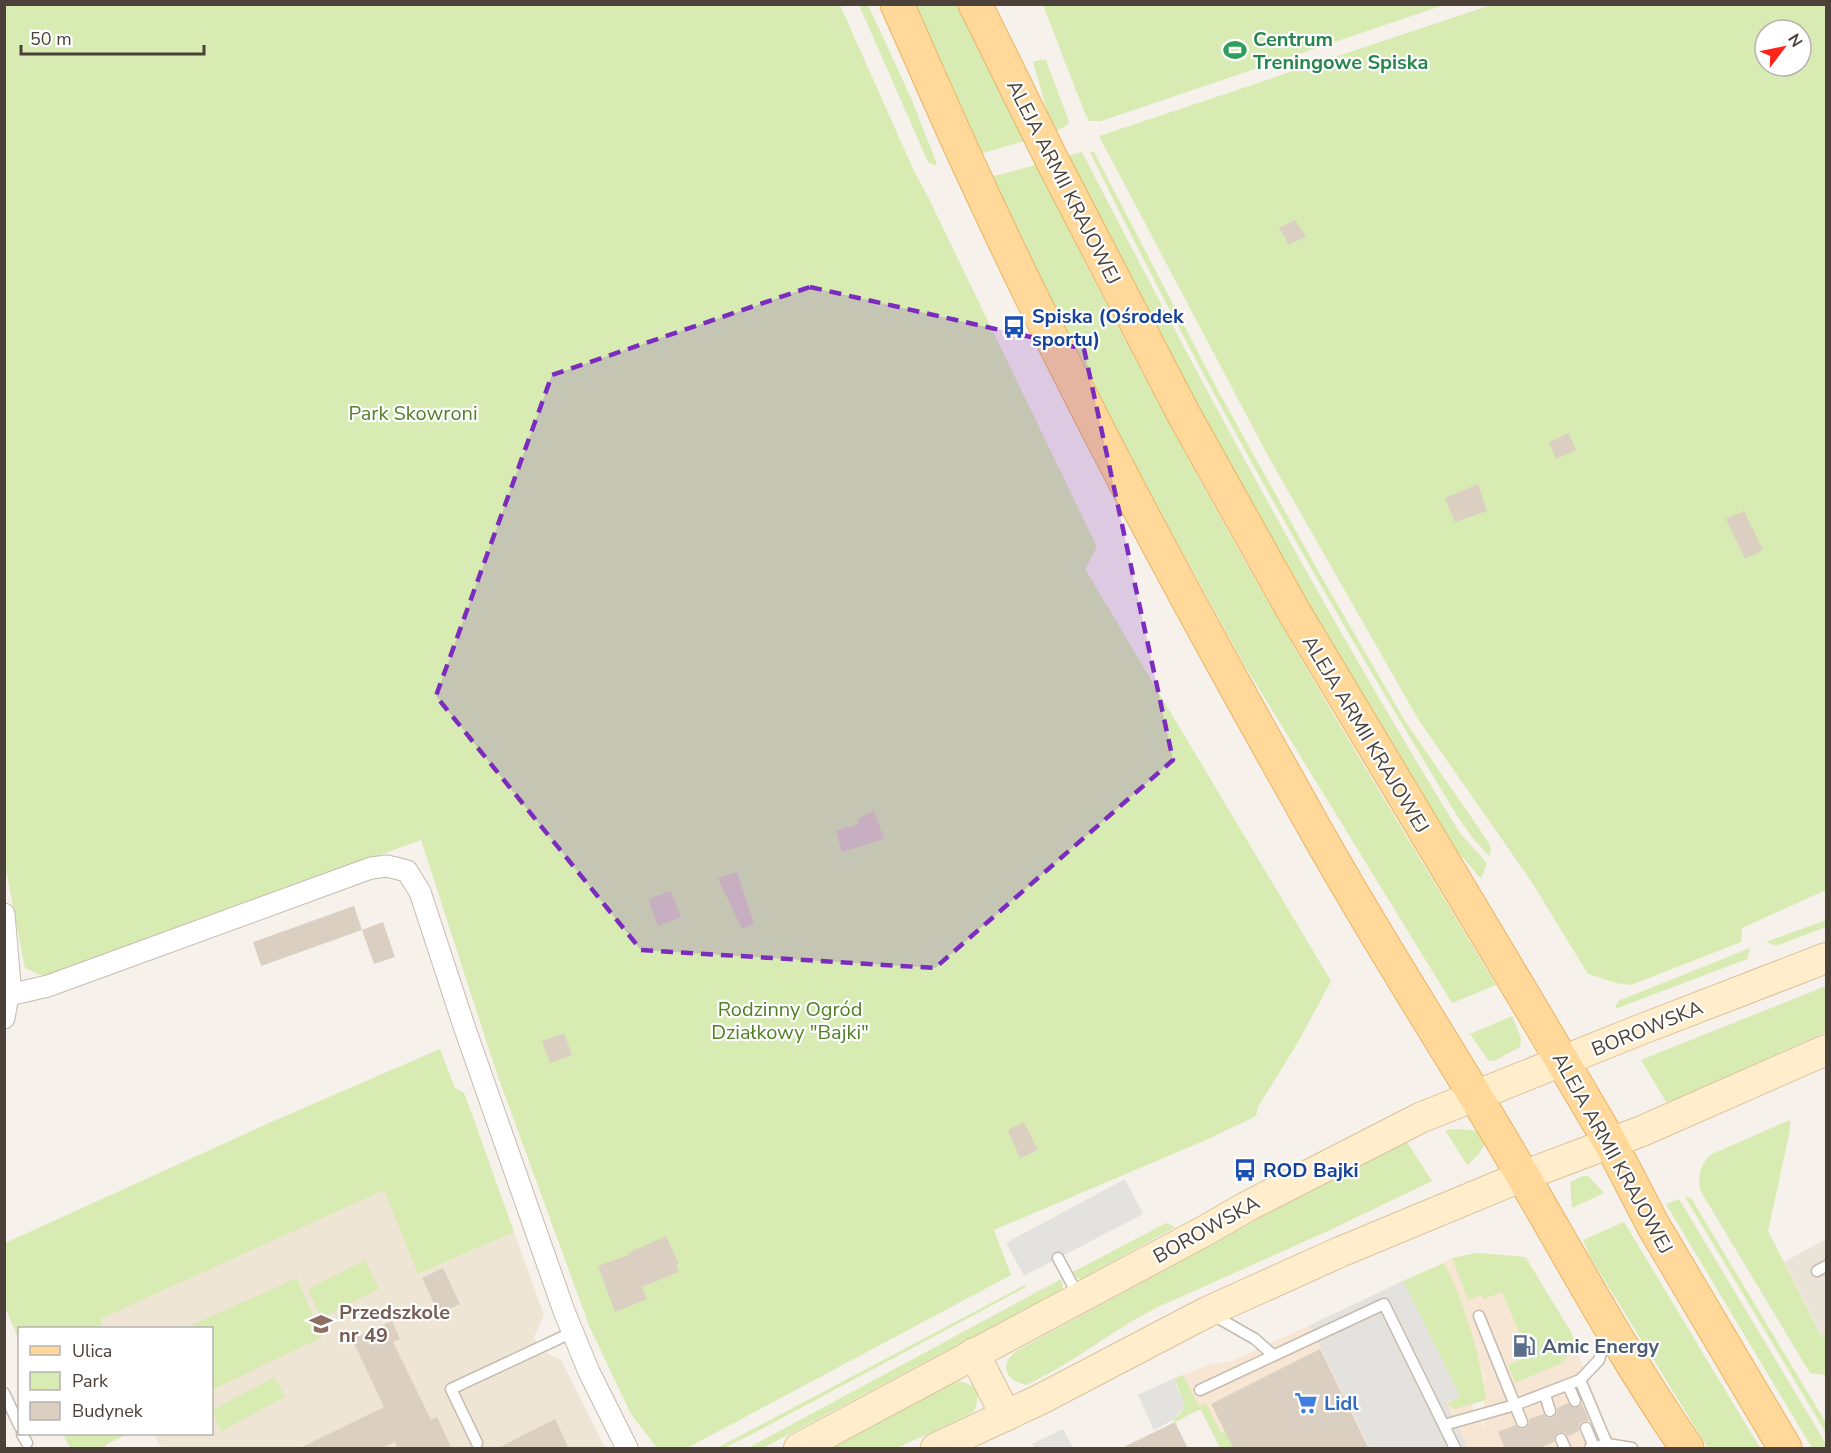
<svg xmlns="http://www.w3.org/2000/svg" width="1831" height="1453" font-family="'Nunito Sans',sans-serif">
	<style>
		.residential { fill: #eae3d8 }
		.commercial { fill: #f8e6d5 }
		.education { fill: #efe5d4 }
		.green { fill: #d7ebb2; fill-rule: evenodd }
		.parking { fill: #e4e2df }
		.building { fill: #dbcfc2 }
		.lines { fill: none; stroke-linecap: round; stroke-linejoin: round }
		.lane-casing { stroke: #c5bbaf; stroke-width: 13 }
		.street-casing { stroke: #c5bbaf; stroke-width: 23 }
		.secondary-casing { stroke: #dbc39b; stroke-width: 32 }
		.primary-casing { stroke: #eab464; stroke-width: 35 }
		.lane { stroke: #fff; stroke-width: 10 }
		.street { stroke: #fff; stroke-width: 21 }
		.secondary { stroke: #ffedcb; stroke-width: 30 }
		.primary { stroke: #ffd89a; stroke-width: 33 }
		.marked { fill: #7b2cbf; fill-opacity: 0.2; stroke: #7b2cbf; stroke-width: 4.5; stroke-dasharray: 12 8; stroke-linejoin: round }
		.labels { text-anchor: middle; stroke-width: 4.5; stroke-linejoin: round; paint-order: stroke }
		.leisure-label { font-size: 20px; font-weight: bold; fill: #27864d; stroke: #fff; text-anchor: start }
		.street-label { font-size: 20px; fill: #4b4138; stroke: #fff }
		.transit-label { font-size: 20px; font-weight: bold; fill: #164399; stroke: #fff; text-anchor: start }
		.park-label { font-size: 20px; fill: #528027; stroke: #fff }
		.education-label { font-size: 20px; font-weight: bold; fill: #785e54; stroke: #fff; text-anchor: start }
		.service-label { font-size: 20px; font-weight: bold; fill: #4e5e75; stroke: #fff; text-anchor: start }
		.shop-label { font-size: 20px; font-weight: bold; fill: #366cbe; stroke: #fff; text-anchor: start }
	</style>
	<rect width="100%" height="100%" fill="#f6f1ea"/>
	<polygon class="residential" points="1826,1239 1826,1345 1784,1262"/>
	<polygon class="commercial" points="1477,1253 1525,1257 1531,1265 1568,1329 1608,1430 1621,1448 1220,1448 1183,1375 1212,1364 1232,1361 1367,1299 1407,1279 1484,1429 1484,1375 1442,1263 1452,1258"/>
	<polygon class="education" points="385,1189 419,1274 514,1232 544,1315 534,1337 541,1352 547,1353 561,1360 605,1448 161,1448 154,1434 212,1434 212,1328 104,1328 99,1319"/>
	<g class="green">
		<polygon points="4,5 840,5 914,171 929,199 1097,547 1085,569 1331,981 1298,1042 1258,1107 1256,1116 1208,1139 994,1230 1011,1275 687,1448 657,1448 631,1414 590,1328 496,1071 421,840 45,977 25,968 4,860"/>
		<polygon points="859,5 868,5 911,98 937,164 934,165 928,162"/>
		<polygon points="910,5 959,5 1025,141 979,154"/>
		<polygon points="1043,5 1444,5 1101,121 1089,121 1084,111"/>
		<path d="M1491,5h335v885l-84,38 -1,14 -110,43 -15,-2 -28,-9 -57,-93 -113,-162 -151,-265 -168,-318zM1765,30h36v36h-36z"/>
		<polygon points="1040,60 1046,60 1069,122 1066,126 1055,131 1049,118 1034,65 1033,62"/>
		<path d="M1082,152c119,231 242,460 378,681l27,30 -6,16 -35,-41 -107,-179 -84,-148 -81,-150 -107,-205z"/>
		<path d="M1090,152h4l121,233 106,191 84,145 84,122 2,6 -2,7 -18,-20 -15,-22c-130,-215 -256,-435 -366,-662z"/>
		<path d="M1036,165c80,161 164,320 254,475 67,116 137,230 206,345l-44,18 -207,-337 -72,-131 -70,-132 -91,-178 -22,-48z"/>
		<polygon points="1826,920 1826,927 1776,946 1766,942"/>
		<polygon points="1750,948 1747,959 1615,1009 1618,1001"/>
		<polygon points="1826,986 1826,1032 1677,1099 1666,1102 1641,1060"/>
		<polygon points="1512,1016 1521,1039 1520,1047 1494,1061 1488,1060 1470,1034"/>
		<polygon points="440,1049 455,1088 464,1093 472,1114 514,1232 418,1274 384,1190 100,1319 104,1328 20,1328 19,1340 5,1307 5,1243 269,1123"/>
		<path d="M1790,1120v10l-22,101 53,105 5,-2v41l-16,-2 -110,-183c-2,-14 0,-27 12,-36z"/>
		<polygon points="1459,1129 1478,1131 1485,1144 1478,1155 1467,1165 1445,1130"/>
		<path d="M1405,1139l27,42 -102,49 -174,78c-45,23 -84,56 -130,77 -22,-5 -27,-22 -8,-35 130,-70 258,-142 387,-211z"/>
		<polygon points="1583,1176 1588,1176 1604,1193 1572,1208 1570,1182"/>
		<polygon points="1685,1197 1691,1198 1826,1423 1826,1433"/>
		<polygon points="1679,1199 1826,1444 1826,1448 1812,1448 1666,1204"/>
		<polygon points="1624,1222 1760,1448 1708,1448 1589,1255 1583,1240"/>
		<polygon points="1166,1223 1175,1227 1081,1279 1077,1278 1073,1272"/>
		<polygon points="1477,1253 1525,1257 1570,1330 1577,1345 1562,1363 1515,1383 1508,1365 1529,1356 1502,1292 1484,1299 1481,1295 1468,1300 1452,1258"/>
		<polygon points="365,1260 379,1289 321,1318 308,1289"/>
		<path d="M1444,1263c20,39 37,94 42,137l-31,9 -8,-5 13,-8 -57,-115z"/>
		<polygon points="297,1278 322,1337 212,1390 212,1328 185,1328"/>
		<polygon points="1061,1279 1063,1285 1061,1290 763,1448 748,1448"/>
		<polygon points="1025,1285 1026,1287 754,1433 724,1448 717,1448"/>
		<path d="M1183,1375l16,31 7,-3 15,30 6,-3 10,18h-17l-19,-39 -26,13 -2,-2c2,-3 6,-4 8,-7 7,-10 -4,-24 -6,-35z"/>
		<polygon points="275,1377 285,1397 221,1431 212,1410"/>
		<polygon points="960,1381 973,1386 978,1394 976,1407 973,1412 962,1418 897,1448 830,1448 942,1388"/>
		<polygon points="63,1434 123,1434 124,1436 105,1445 106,1448 70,1448"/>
	</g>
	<g class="parking">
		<polygon points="1125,1179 1143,1214 1024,1276 1006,1243"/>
		<polygon points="1403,1281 1460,1396 1446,1403 1468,1448 1370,1448 1310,1325"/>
		<polygon points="1175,1378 1177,1388 1184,1401 1183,1409 1173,1420 1154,1430 1138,1395"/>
		<polygon points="1063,1429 1073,1448 1035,1448 1032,1444"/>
	</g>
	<g class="building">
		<polygon points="1295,220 1306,236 1289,245 1279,228"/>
		<polygon points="1569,433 1576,450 1556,459 1549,442"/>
		<polygon points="1478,484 1487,511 1455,522 1445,498"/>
		<polygon points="1744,511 1763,550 1745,559 1726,519"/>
		<polygon points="874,811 884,839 842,852 836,831 859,824 857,819"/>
		<polygon points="737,872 754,924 742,929 718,878"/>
		<polygon points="671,891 681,917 658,926 648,899"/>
		<polygon points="354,906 362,930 261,966 253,942"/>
		<polygon points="383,922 395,957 374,964 362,930"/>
		<polygon points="564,1033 572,1055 550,1063 542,1041"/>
		<polygon points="1024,1122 1038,1150 1020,1158 1008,1130"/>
		<polygon points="666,1236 679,1264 676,1265 679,1272 642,1287 647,1299 615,1312 598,1266 629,1255 628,1253"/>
		<polygon points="443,1268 460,1304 439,1314 422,1278"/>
		<polygon points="392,1321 400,1339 393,1342 431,1420 437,1417 452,1449 398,1449 395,1442 381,1449 298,1449 384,1407 352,1339"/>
		<polygon points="1320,1349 1369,1449 1234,1449 1211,1404"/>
		<polygon points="1568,1403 1575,1408 1582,1404 1589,1421 1584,1421 1580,1423 1579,1431 1568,1436 1565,1433 1559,1432 1555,1435 1554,1442 1537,1449 1505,1449 1498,1432 1515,1425 1520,1429 1525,1429 1529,1424 1529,1419 1543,1414 1548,1418 1553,1418 1557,1413 1557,1408"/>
		<polygon points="555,1419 569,1449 496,1449"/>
		<polygon points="1175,1422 1188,1449 1120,1449"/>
	</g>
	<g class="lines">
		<g class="lane-casing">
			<g id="lane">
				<polyline points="1058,1258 1079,1297"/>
				<polyline points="1817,1271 1826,1266"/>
				<polyline points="1213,1315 1255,1339 1273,1355"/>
				<polyline points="1580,1380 1607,1444"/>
				<polyline points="1568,1385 1575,1401"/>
				<polyline points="1200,1390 1384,1304 1455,1448"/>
				<polyline points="4,1393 20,1427"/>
				<polyline points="1545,1395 1550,1411"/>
				<polyline points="1522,1422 1515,1405 1580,1380 1599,1360 1606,1335"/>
				<polyline points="1444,1425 1515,1405 1479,1316"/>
				<polyline points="1586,1428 1594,1447"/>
				<polyline points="22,1434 27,1443"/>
				<polyline points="1561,1439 1565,1448"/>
				<polyline points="477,1443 451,1389 573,1332"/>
				<polyline points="1590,1448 1607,1444 1632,1448"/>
			</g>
		</g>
		<g class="street-casing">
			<g id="street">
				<polyline points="4,914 10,984 4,1018"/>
				<polyline points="9,995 48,986 371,868 387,866 407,871 420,892 465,1029 564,1311 589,1372 627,1448"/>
			</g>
		</g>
		<g class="secondary-casing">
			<g id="secondary">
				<polyline points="974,1353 1006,1416"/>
				<polyline points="799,1448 1208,1229 1246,1207 1420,1118 1637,1031 1826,958"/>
				<polyline points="936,1448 1039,1400 1207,1312 1340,1252 1523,1176 1642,1131 1826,1050"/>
			</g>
		</g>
		<g class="primary-casing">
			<g id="primary">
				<path d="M897,4c26,58 51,117 78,174 98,213 210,420 325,624 60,109 127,214 191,320 66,109 124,222 196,326"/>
				<polyline points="975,4 1052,160 1183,413 1294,612 1531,1008 1611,1144 1653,1225 1785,1448"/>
			</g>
		</g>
		<use href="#lane" class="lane"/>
		<use href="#street" class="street"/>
		<use href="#secondary" class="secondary"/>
		<use href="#primary" class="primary"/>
	</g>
	<path class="marked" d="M810,287l274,62 89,411 -238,208 -294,-18 -205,-254 116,-321z"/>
	<defs>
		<g id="stadium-bare" transform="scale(1.8)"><path d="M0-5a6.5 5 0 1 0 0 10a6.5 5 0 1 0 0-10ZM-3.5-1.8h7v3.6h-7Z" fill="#2e9e5b" stroke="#fff" stroke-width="2.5" paint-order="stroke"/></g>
		<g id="bus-bare" transform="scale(1.8)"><path d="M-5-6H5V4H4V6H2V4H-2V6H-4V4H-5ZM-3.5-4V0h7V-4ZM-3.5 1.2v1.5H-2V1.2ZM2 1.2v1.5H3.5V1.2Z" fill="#1a4fb4" stroke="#fff" stroke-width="2.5" paint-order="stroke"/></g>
		<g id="school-bare" transform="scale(1.8)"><path d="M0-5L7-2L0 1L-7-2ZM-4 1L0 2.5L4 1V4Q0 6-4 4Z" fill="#8d6e63" stroke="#fff" stroke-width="2.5" paint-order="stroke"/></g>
		<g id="fuel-bare" transform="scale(1.8)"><path d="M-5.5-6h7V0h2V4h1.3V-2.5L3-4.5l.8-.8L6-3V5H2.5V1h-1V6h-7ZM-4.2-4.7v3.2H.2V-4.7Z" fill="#5c6f8a" stroke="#fff" stroke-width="2.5" paint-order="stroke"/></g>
		<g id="supermarket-bare" transform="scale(1.8)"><path d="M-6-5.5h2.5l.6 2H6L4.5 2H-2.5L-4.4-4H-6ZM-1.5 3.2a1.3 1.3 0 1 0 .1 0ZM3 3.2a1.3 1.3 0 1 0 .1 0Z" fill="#3f7fe0" stroke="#fff" stroke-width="2.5" paint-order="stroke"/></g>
	</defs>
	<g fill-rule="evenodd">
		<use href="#stadium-bare" x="1235" y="50"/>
		<use href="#bus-bare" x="1014" y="327"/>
		<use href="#bus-bare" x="1245" y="1170"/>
		<use href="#school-bare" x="321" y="1324"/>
		<use href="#fuel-bare" x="1524" y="1346"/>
		<use href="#supermarket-bare" x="1306" y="1403"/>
	</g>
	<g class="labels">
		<g class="leisure-label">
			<text x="1253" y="46">Centrum<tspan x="1253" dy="23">Treningowe Spiska</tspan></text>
		</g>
		<g class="street-label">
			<text transform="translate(1064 182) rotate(63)" y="7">ALEJA ARMII KRAJOWEJ</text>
			<text transform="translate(1366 734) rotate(59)" y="7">ALEJA ARMII KRAJOWEJ</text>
			<text transform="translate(1647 1028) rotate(-22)" y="7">BOROWSKA</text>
			<text transform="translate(1613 1153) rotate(61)" y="7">ALEJA ARMII KRAJOWEJ</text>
			<text transform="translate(1206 1229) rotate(-29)" y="7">BOROWSKA</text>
		</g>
		<g class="transit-label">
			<text x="1032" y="323">Spiska (Ośrodek<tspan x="1032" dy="23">sportu)</tspan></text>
			<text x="1263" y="1177">ROD Bajki</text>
		</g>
		<g class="park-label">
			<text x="413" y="420">Park Skowroni</text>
			<text x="790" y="1016">Rodzinny Ogród<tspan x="790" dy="23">Działkowy "Bajki"</tspan></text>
		</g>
		<g class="education-label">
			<text x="339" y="1319">Przedszkole<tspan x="339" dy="23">nr 49</tspan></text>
		</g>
		<g class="service-label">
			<text x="1542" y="1353">Amic Energy</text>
		</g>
		<g class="shop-label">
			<text x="1324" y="1410">Lidl</text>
		</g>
	</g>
	<rect width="1831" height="1453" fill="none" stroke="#4b4138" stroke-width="12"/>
	<rect x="18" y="1327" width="195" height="108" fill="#ffffff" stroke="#b7b3af" stroke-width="1.5"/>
	<rect x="30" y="1346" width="30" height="9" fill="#ffd89a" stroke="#b7b3af" stroke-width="1.5"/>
	<text x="72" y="1357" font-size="18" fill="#4b4138">Ulica</text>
	<rect x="30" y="1372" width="30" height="18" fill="#d7ebb2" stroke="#b7b3af" stroke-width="1.5"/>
	<text x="72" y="1387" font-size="18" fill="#4b4138">Park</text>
	<rect x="30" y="1402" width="30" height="18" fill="#dbcfc2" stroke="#b7b3af" stroke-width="1.5"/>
	<text x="72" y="1417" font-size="18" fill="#4b4138">Budynek</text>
	<g transform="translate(1783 48) rotate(58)"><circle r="28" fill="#ffffff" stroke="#b7b3af" stroke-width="1.5"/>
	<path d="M0-4.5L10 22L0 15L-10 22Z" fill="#ff2418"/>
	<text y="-9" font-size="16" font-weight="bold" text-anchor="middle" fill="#4b4138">N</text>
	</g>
	<path d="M21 45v9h183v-9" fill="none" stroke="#4b4138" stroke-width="3"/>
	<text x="30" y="45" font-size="18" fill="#4b4138" stroke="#ffffff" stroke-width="4.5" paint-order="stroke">50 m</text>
</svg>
